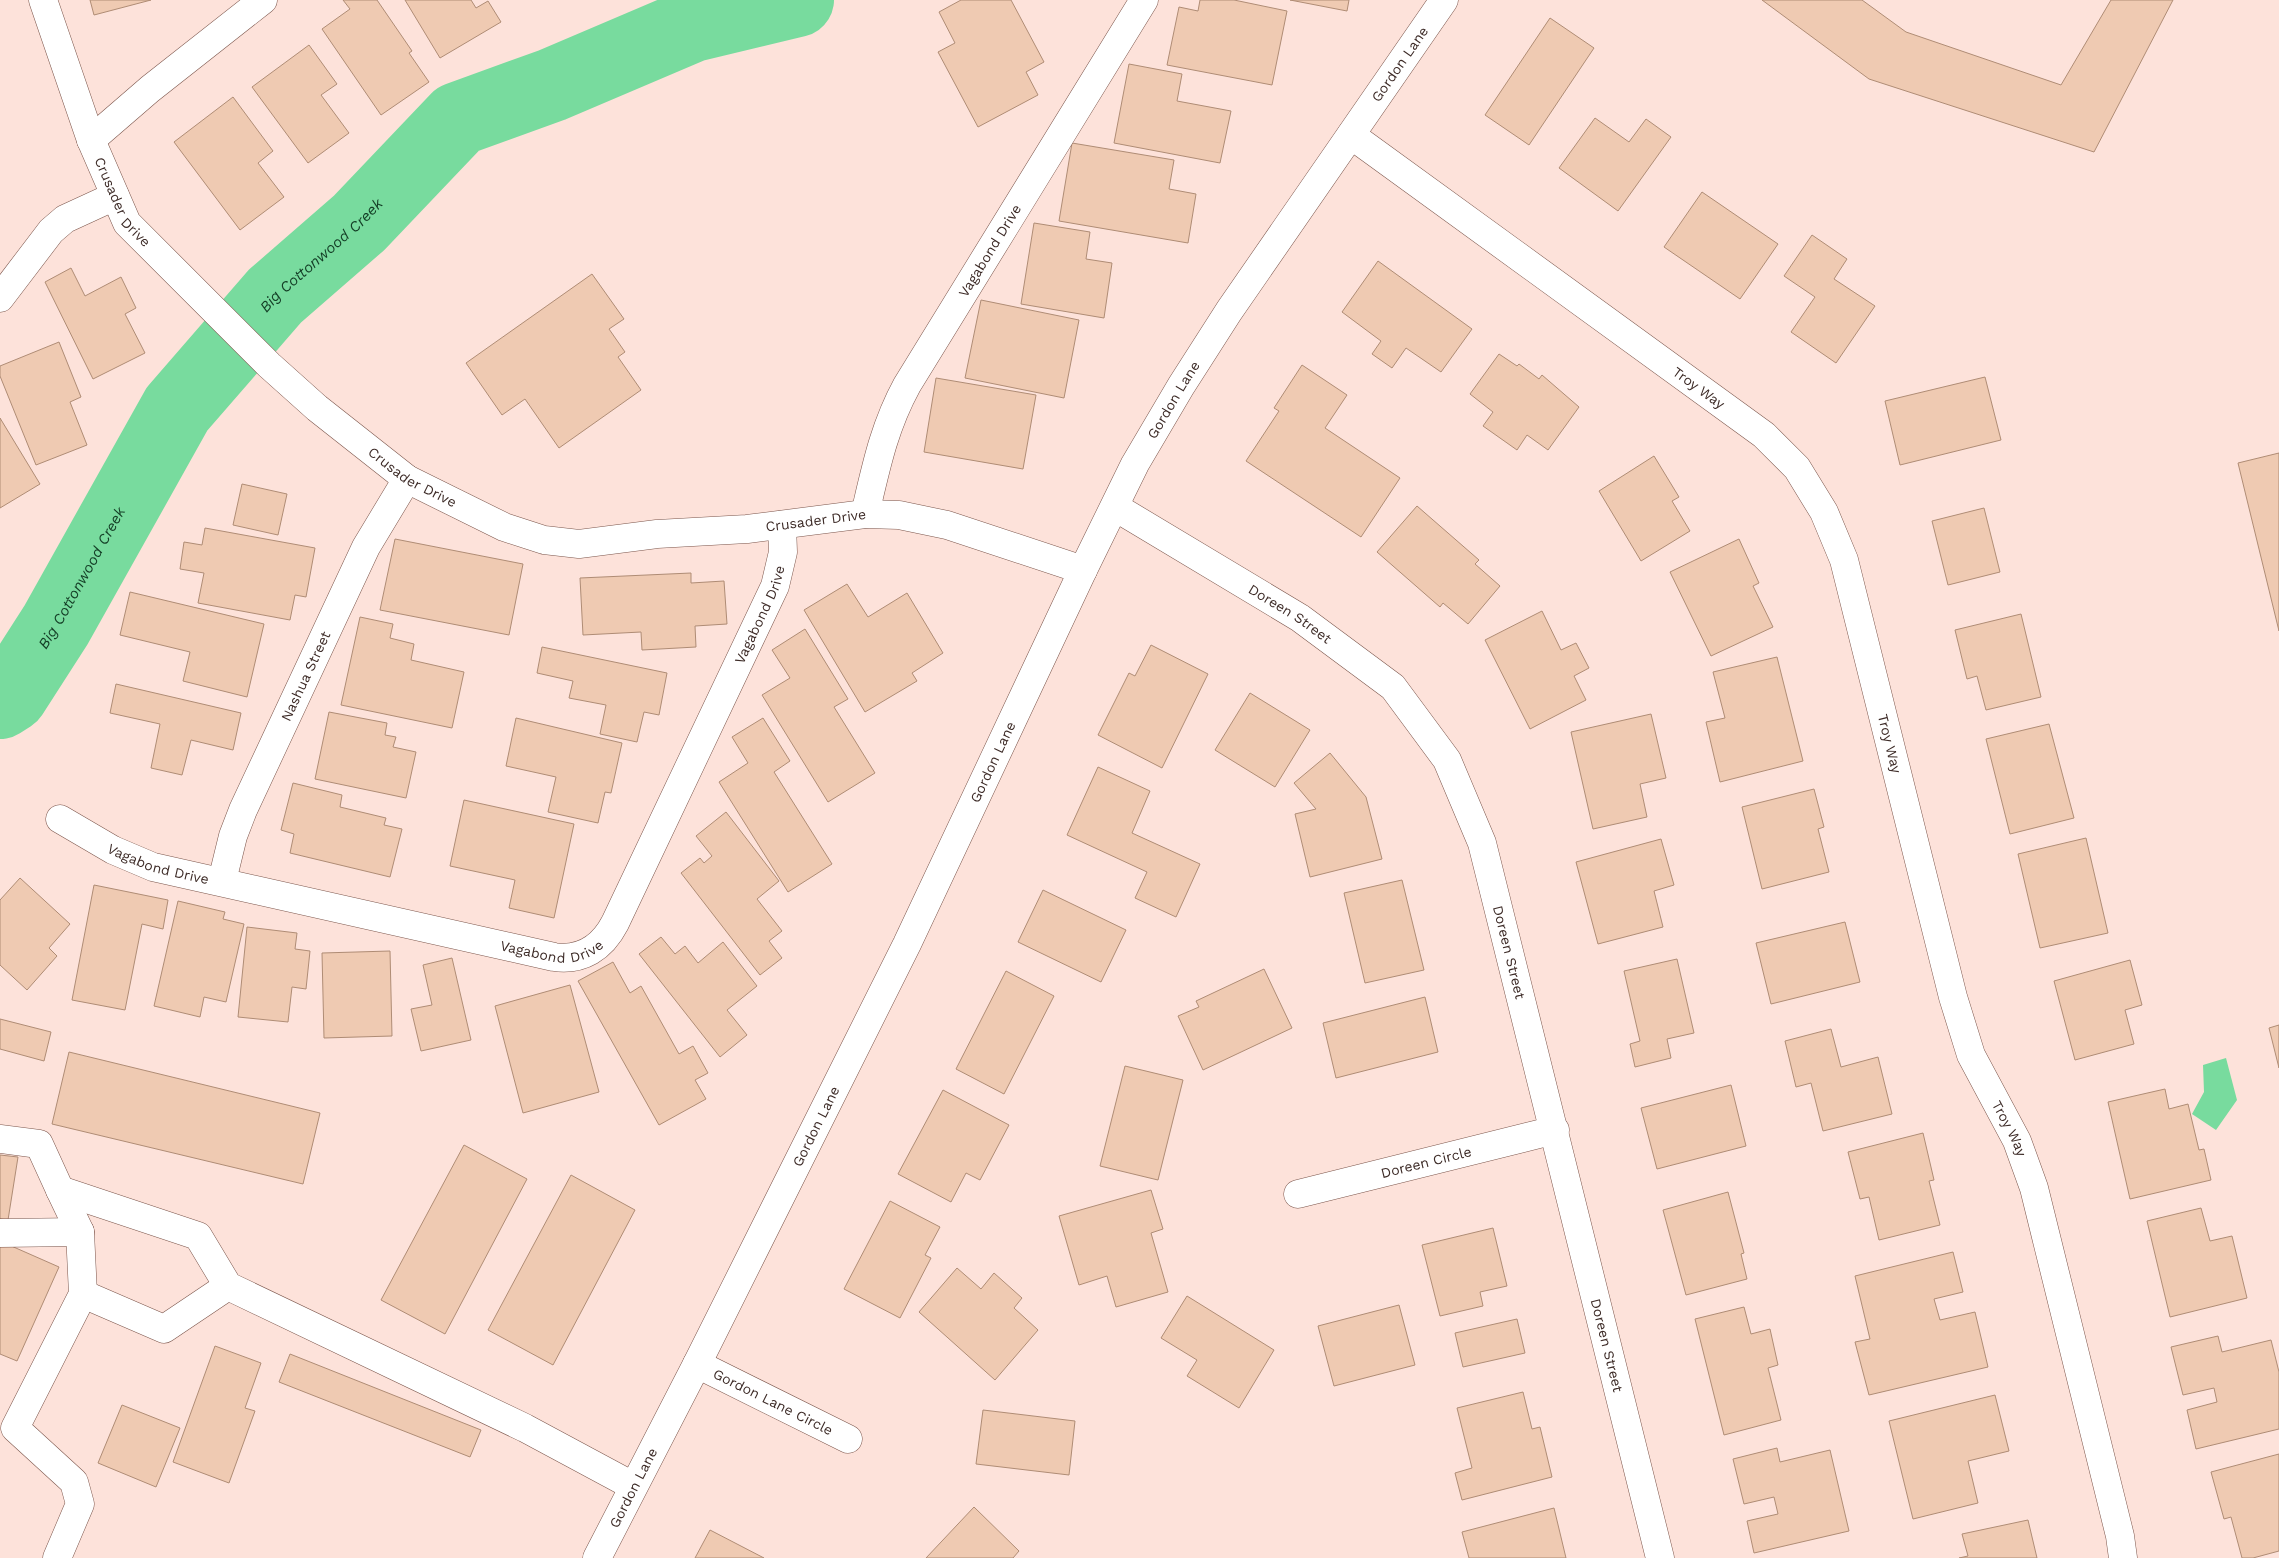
<svg xmlns="http://www.w3.org/2000/svg" width="2279" height="1558" font-family="'Work Sans',sans-serif">
	<style>
		.water { fill: #78db9e }
		.lines { fill: none; stroke-linecap: round; stroke-linejoin: round }
		.river { stroke: #78db9e; stroke-width: 74 }
		.building { fill: #efcab2; stroke: #af8c75 }
		.minor-casing { stroke: #7c564c; stroke-width: 29 }
		.minor { stroke: #fff; stroke-width: 28 }
		.labels { text-anchor: middle; stroke-width: 4.5; stroke-linejoin: round; paint-order: stroke }
		.street-label { font-size: 14px; fill: #3d2b27; stroke: #fff }
		.water-label { font-size: 15px; font-style: italic; fill: #143e26; stroke: #fff }
	</style>
	<rect width="100%" height="100%" fill="#fde2da"/>
	<polygon class="water" points="2226,1058 2237,1100 2216,1130 2192,1114 2204,1092 2203,1065"/>
	<g class="lines">
		<path class="river" id="s1" d="M0,702l11,-7 45,-70 121,-216 98,-113 84,-73 99,-104 94,-34 141,-60 104,-25"/>
	</g>
	<g class="building">
		<polygon points="90,0 151,0 94,15"/>
		<polygon points="343,0 377,0 412,51 409,53 429,82 381,115 322,29 350,9"/>
		<polygon points="405,0 471,0 476,8 488,1 501,22 440,58"/>
		<polygon points="961,0 1011,0 1044,62 1026,72 1038,95 978,127 938,52 955,43 939,12"/>
		<polygon points="1200,0 1234,0 1287,11 1272,85 1167,65 1179,7 1198,11"/>
		<polygon points="1290,0 1349,0 1347,11"/>
		<polygon points="1762,0 1862,0 1906,32 2061,85 2111,0 2173,0 2094,152 1869,79"/>
		<polygon points="1550,18 1594,48 1529,145 1485,115"/>
		<polygon points="309,45 337,84 321,95 349,133 308,163 252,87"/>
		<polygon points="1129,64 1182,74 1177,101 1231,111 1220,163 1114,143"/>
		<polygon points="233,97 273,151 258,163 284,197 240,230 174,142"/>
		<polygon points="1595,118 1629,142 1646,119 1671,137 1618,211 1559,168"/>
		<polygon points="1072,143 1174,160 1169,189 1196,194 1188,243 1059,221"/>
		<polygon points="1702,192 1778,244 1740,299 1664,247"/>
		<polygon points="1034,223 1090,232 1086,259 1112,263 1104,318 1021,304"/>
		<polygon points="1812,235 1847,259 1834,279 1875,306 1836,363 1791,332 1815,297 1784,276"/>
		<polygon points="1378,261 1472,329 1441,372 1406,348 1392,368 1372,354 1381,341 1342,312"/>
		<polygon points="71,268 85,296 121,277 136,308 125,314 145,353 93,379 45,282"/>
		<polygon points="592,274 624,319 609,329 625,352 618,357 641,390 559,448 525,399 502,415 466,363"/>
		<polygon points="981,300 1079,320 1064,398 965,378"/>
		<polygon points="59,342 81,397 70,402 87,445 36,465 0,376 0,366"/>
		<polygon points="1499,354 1517,366 1519,364 1539,379 1542,375 1579,407 1548,450 1527,435 1517,450 1483,426 1493,412 1470,394"/>
		<polygon points="1302,365 1347,395 1325,428 1400,478 1361,537 1246,461 1279,411 1274,408"/>
		<polygon points="1985,377 2001,440 1900,465 1885,401"/>
		<polygon points="936,378 1036,395 1023,469 924,452"/>
		<polygon points="0,418 40,484 0,508"/>
		<polygon points="2279,453 2279,631 2238,463"/>
		<polygon points="1654,456 1679,497 1672,501 1690,531 1641,561 1599,491"/>
		<polygon points="242,484 287,494 278,535 233,525"/>
		<polygon points="1417,506 1479,560 1475,564 1500,586 1468,624 1443,603 1440,607 1377,552"/>
		<polygon points="1984,508 2000,572 1948,585 1932,521"/>
		<polygon points="205,528 315,548 306,597 295,595 290,620 198,603 204,573 180,569 184,542 202,545"/>
		<polygon points="395,539 523,564 509,635 380,610"/>
		<polygon points="1739,539 1759,583 1753,586 1773,627 1711,656 1670,572"/>
		<polygon points="691,573 691,583 724,581 727,624 695,626 696,647 642,650 641,632 583,635 580,578"/>
		<polygon points="847,584 868,617 907,593 943,653 912,673 917,681 865,712 804,610"/>
		<polygon points="130,592 264,624 247,697 183,681 190,652 120,635"/>
		<polygon points="1542,611 1561,650 1576,643 1589,668 1574,676 1586,700 1530,729 1485,640"/>
		<polygon points="2021,614 2041,697 1986,710 1977,676 1967,679 1955,630"/>
		<polygon points="360,617 393,624 390,638 414,644 411,660 464,672 452,728 341,705"/>
		<polygon points="805,629 848,699 834,707 875,773 828,802 762,695 790,678 772,650"/>
		<polygon points="1151,645 1208,674 1162,768 1098,735 1129,673 1135,676"/>
		<polygon points="542,647 667,673 659,715 644,712 637,742 600,734 606,705 569,698 573,681 537,673"/>
		<polygon points="1777,657 1803,761 1720,782 1706,722 1725,718 1713,672"/>
		<polygon points="116,684 241,713 233,750 191,740 182,775 151,768 160,724 110,713"/>
		<polygon points="1250,693 1310,730 1275,787 1215,750"/>
		<polygon points="329,712 387,723 385,735 396,737 393,747 416,752 406,798 315,779"/>
		<polygon points="1651,714 1666,778 1640,784 1647,817 1593,829 1571,732"/>
		<polygon points="516,718 622,743 611,793 605,792 598,823 548,812 556,777 506,766"/>
		<polygon points="763,718 790,761 774,772 832,864 788,892 719,782 748,763 732,737"/>
		<polygon points="2049,724 2074,818 2010,834 1986,739"/>
		<polygon points="1330,753 1366,797 1382,859 1310,877 1295,814 1316,809 1294,783"/>
		<polygon points="1098,767 1150,791 1132,833 1200,864 1176,917 1135,898 1147,872 1067,835"/>
		<polygon points="293,783 342,795 340,807 386,818 384,825 402,829 390,877 290,853 294,834 281,830"/>
		<polygon points="1814,789 1824,827 1818,829 1829,872 1762,889 1742,807"/>
		<polygon points="464,800 574,824 554,918 509,908 515,880 450,866"/>
		<polygon points="726,812 779,881 757,899 782,931 769,941 782,958 760,975 681,873 700,858 704,863 712,856 696,836"/>
		<polygon points="2086,838 2108,933 2040,948 2018,854"/>
		<polygon points="1661,839 1674,885 1654,891 1663,927 1598,944 1576,862"/>
		<polygon points="20,878 70,924 49,948 57,956 27,990 0,965 0,900"/>
		<polygon points="1402,880 1424,970 1365,983 1344,893"/>
		<polygon points="94,885 168,900 163,929 142,924 125,1010 72,1000"/>
		<polygon points="1043,890 1126,930 1101,982 1018,942"/>
		<polygon points="178,901 225,912 223,919 244,924 226,1002 204,997 200,1017 154,1006"/>
		<polygon points="1845,922 1860,982 1771,1004 1756,943"/>
		<polygon points="247,927 297,933 295,949 310,951 306,989 292,987 288,1022 238,1017"/>
		<polygon points="661,937 675,954 685,946 698,963 723,942 757,986 727,1010 747,1035 720,1057 639,954"/>
		<polygon points="390,951 392,1036 324,1038 322,953"/>
		<polygon points="452,958 471,1040 421,1051 411,1009 432,1005 423,965"/>
		<polygon points="1677,959 1694,1033 1667,1039 1671,1058 1635,1067 1630,1044 1640,1041 1624,971"/>
		<polygon points="2130,960 2142,1005 2125,1010 2134,1044 2075,1060 2054,981"/>
		<polygon points="613,962 630,993 641,986 679,1054 693,1046 708,1073 695,1080 706,1099 659,1125 578,981"/>
		<polygon points="1264,969 1292,1028 1203,1070 1178,1016 1199,1007 1196,1001"/>
		<polygon points="1006,971 1054,996 1004,1094 956,1069"/>
		<polygon points="570,985 599,1092 523,1113 495,1006"/>
		<polygon points="1425,997 1438,1052 1336,1078 1323,1023"/>
		<polygon points="0,1019 51,1032 44,1061 0,1049"/>
		<polygon points="2279,1025 2279,1068 2269,1028"/>
		<polygon points="1831,1029 1841,1067 1878,1057 1892,1114 1823,1131 1811,1083 1796,1087 1785,1041"/>
		<polygon points="69,1052 320,1113 303,1184 52,1124"/>
		<polygon points="1125,1066 1183,1080 1158,1180 1100,1166"/>
		<polygon points="1731,1085 1746,1146 1657,1169 1641,1108"/>
		<polygon points="2165,1089 2169,1109 2188,1104 2199,1150 2204,1149 2211,1180 2130,1199 2108,1102"/>
		<polygon points="943,1090 1009,1125 980,1180 966,1173 951,1202 898,1174"/>
		<polygon points="1923,1133 1934,1180 1929,1181 1940,1225 1879,1240 1869,1197 1860,1199 1848,1152"/>
		<polygon points="464,1145 527,1179 445,1334 381,1300"/>
		<polygon points="0,1155 18,1157 8,1220 0,1219"/>
		<polygon points="571,1175 635,1210 553,1365 488,1330"/>
		<polygon points="1151,1190 1163,1229 1151,1233 1168,1292 1116,1307 1107,1276 1079,1285 1059,1216"/>
		<polygon points="1728,1192 1744,1253 1741,1254 1747,1279 1686,1295 1663,1210"/>
		<polygon points="890,1201 940,1227 925,1255 931,1258 900,1318 844,1289"/>
		<polygon points="2201,1208 2210,1241 2232,1236 2247,1298 2170,1317 2147,1221"/>
		<polygon points="1493,1228 1507,1286 1480,1292 1483,1306 1440,1316 1422,1245"/>
		<polygon points="0,1241 59,1267 17,1361 0,1354"/>
		<polygon points="1953,1252 1963,1292 1934,1299 1940,1320 1975,1312 1988,1367 1869,1395 1855,1342 1870,1339 1855,1276"/>
		<polygon points="957,1268 981,1289 994,1273 1022,1298 1014,1308 1038,1330 995,1380 919,1312"/>
		<polygon points="1187,1296 1274,1350 1239,1408 1187,1376 1197,1360 1161,1338"/>
		<polygon points="1399,1305 1415,1365 1334,1386 1318,1326"/>
		<polygon points="1744,1307 1751,1334 1770,1329 1778,1365 1768,1368 1781,1420 1724,1435 1695,1319"/>
		<polygon points="1517,1319 1525,1353 1463,1367 1455,1333"/>
		<polygon points="2218,1336 2222,1352 2271,1340 2279,1372 2279,1429 2196,1449 2187,1410 2217,1402 2214,1388 2183,1395 2171,1347"/>
		<polygon points="215,1346 261,1363 245,1408 255,1411 229,1483 173,1462"/>
		<polygon points="290,1354 481,1430 470,1457 279,1382"/>
		<polygon points="1523,1392 1532,1429 1540,1427 1552,1477 1462,1500 1455,1473 1472,1468 1457,1408"/>
		<polygon points="1995,1395 2009,1451 1968,1461 1978,1503 1913,1519 1889,1421"/>
		<polygon points="122,1405 180,1428 156,1487 98,1463"/>
		<polygon points="983,1410 1075,1421 1069,1475 976,1464"/>
		<polygon points="1777,1448 1780,1462 1830,1450 1849,1531 1754,1553 1747,1521 1778,1514 1774,1497 1744,1504 1733,1459"/>
		<polygon points="2279,1454 2279,1551 2253,1558 2242,1558 2231,1517 2224,1519 2211,1472"/>
		<polygon points="974,1507 1019,1551 1013,1558 926,1558"/>
		<polygon points="1554,1508 1566,1558 1469,1558 1462,1532"/>
		<polygon points="2028,1520 2037,1558 1959,1558 1968,1556 1962,1534"/>
		<polygon points="710,1530 764,1558 695,1558"/>
	</g>
	<g class="lines">
		<g class="minor-casing">
			<g id="minor">
				<path id="s2" d="M43,0l48,140 36,83 142,142 48,43 90,71 97,48 40,13 35,4 78,-10 90,-5 118,-15 34,1 48,10 136,45"/>
				<path id="s3" d="M1351,135l413,300 33,33 27,44 20,48 109,437 18,58 46,86 17,47 86,348 3,22"/>
				<polyline points="91,140 150,89 263,0"/>
				<polyline points="0,298 51,231 65,219 115,196"/>
				<path id="s4" d="M1115,507l185,111 93,69 54,73 35,83 178,715"/>
				<path id="s5" d="M865,514c11,-47 19,-87 42,-129l237,-385"/>
				<path id="s6" d="M60,819l53,31 40,17 401,90c28,4 48,-9 61,-34l160,-337 8,-34 -1,-27"/>
				<path id="s7" d="M222,881l11,-45 10,-26 123,-263 41,-68"/>
				<polyline points="0,1139 39,1144 60,1190 198,1236 228,1286 525,1428 633,1486"/>
				<path id="s8" d="M1298,1194l257,-64"/>
				<polyline points="0,1233 80,1232"/>
				<polyline points="83,1294 164,1329 228,1286"/>
				<path id="s9" d="M697,1364l151,75"/>
				<polyline points="57,1558 80,1504 74,1482 15,1428 83,1294 80,1232 60,1190"/>
				<path id="s10" d="M597,1558l100,-194 210,-420 176,-374 52,-106 46,-78 48,-75 215,-311"/>
			</g>
		</g>
		<use href="#minor" class="minor"/>
	</g>
	<g class="labels">
		<g class="street-label">
			<text dy="5" stroke="none"><textPath href="#s10" startOffset="1699">Gordon Lane</textPath></text>
			<text dy="5" stroke="none"><textPath href="#s2" startOffset="218">Crusader Drive</textPath></text>
			<text dy="5" stroke="none"><textPath href="#s5" startOffset="294">Vagabond Drive</textPath></text>
			<text dy="5" stroke="none"><textPath href="#s3" startOffset="430">Troy Way</textPath></text>
			<text dy="5" stroke="none"><textPath href="#s10" startOffset="1294">Gordon Lane</textPath></text>
			<text dy="5" stroke="none"><textPath href="#s2" startOffset="622">Crusader Drive</textPath></text>
			<text dy="5" stroke="none"><textPath href="#s2" startOffset="1042">Crusader Drive</textPath></text>
			<text dy="5" stroke="none"><textPath href="#s6" startOffset="932">Vagabond Drive</textPath></text>
			<text dy="5" stroke="none"><textPath href="#s4" startOffset="205">Doreen Street</textPath></text>
			<text dy="5" stroke="none"><textPath href="#s7" startOffset="222">Nashua Street</textPath></text>
			<text dy="5" stroke="none"><textPath href="#s3" startOffset="850">Troy Way</textPath></text>
			<text dy="5" stroke="none"><textPath href="#s10" startOffset="889">Gordon Lane</textPath></text>
			<text dy="5" stroke="none"><textPath href="#s6" startOffset="109">Vagabond Drive</textPath></text>
			<text dy="5" stroke="none"><textPath href="#s6" startOffset="514">Vagabond Drive</textPath></text>
			<text dy="5" stroke="none"><textPath href="#s4" startOffset="625">Doreen Street</textPath></text>
			<text dy="5" stroke="none"><textPath href="#s10" startOffset="484">Gordon Lane</textPath></text>
			<text dy="5" stroke="none"><textPath href="#s3" startOffset="1255">Troy Way</textPath></text>
			<text dy="5" stroke="none"><textPath href="#s8" startOffset="132">Doreen Circle</textPath></text>
			<text dy="5" stroke="none"><textPath href="#s4" startOffset="1030">Doreen Street</textPath></text>
			<text dy="5" stroke="none"><textPath href="#s9" startOffset="85">Gordon Lane Circle</textPath></text>
			<text dy="5" stroke="none"><textPath href="#s10" startOffset="79">Gordon Lane</textPath></text>
		</g>
		<g class="water-label">
			<text dy="5" stroke="none"><textPath href="#s1" startOffset="555">Big Cottonwood Creek</textPath></text>
			<text dy="5" stroke="none"><textPath href="#s1" startOffset="150">Big Cottonwood Creek</textPath></text>
		</g>
	</g>
</svg>
